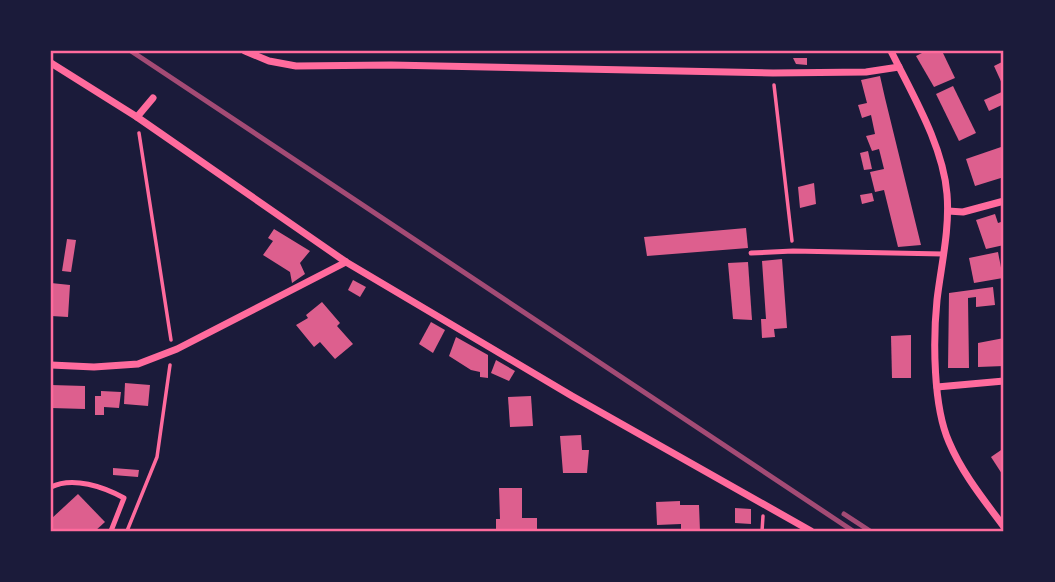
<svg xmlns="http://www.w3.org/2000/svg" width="1055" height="582" font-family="'Archivo Narrow',sans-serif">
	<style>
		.building { fill: #dd5f8e }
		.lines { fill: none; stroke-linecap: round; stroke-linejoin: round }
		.path { stroke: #ff6b9d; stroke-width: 3.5 }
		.service { stroke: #ff6b9d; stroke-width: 5 }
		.minor { stroke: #ff6b9d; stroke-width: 7 }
		.rail { stroke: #a44b75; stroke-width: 5 }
		.neatline { fill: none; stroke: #ff6b9d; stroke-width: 2.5 }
	</style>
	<rect width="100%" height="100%" fill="#1b1b3a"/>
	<g class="building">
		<polygon points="926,51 942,51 955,78 934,87 916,56"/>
		<polygon points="793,58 807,58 807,65 796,64"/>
		<polygon points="1004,61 1004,88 994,66"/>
		<polygon points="880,76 885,98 921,245 898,247 884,190 875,192 870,172 884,169 879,149 872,151 866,136 875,134 871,115 862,118 858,105 867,103 861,80"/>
		<polygon points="953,86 976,133 959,141 936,94"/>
		<polygon points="1004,91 1004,104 989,111 984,100"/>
		<polygon points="1004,146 1004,177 975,186 966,159"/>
		<polygon points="868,151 872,169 864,170 860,153"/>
		<polygon points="814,183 816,204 800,208 798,187"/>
		<polygon points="872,193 874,201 862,204 860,195"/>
		<polygon points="995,214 998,223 1004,221 1004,245 986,249 976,220"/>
		<polygon points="746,228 748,248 647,256 644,237"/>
		<polygon points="274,229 310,251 300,263 305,274 292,283 290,272 263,255 273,241 268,238"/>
		<polygon points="67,239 76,240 71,272 62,271"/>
		<polygon points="998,252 1003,278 974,283 969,258"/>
		<polygon points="782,259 787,328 774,329 775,337 762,338 761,319 766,319 762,261"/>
		<polygon points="748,262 752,320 733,319 728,263"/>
		<polygon points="353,280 366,287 360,297 348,290"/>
		<polygon points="51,283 70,285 68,317 51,316"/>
		<polygon points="993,287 995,305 976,307 976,297 968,298 969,368 948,368 949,293"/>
		<polygon points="322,302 340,323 337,326 353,344 335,359 320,342 314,347 296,325 308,318 306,315"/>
		<polygon points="431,322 445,330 433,353 419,344"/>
		<polygon points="911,335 911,378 892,378 891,336"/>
		<polygon points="456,337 488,355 488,378 480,377 480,372 471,370 449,356"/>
		<polygon points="1004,338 1004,366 978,367 978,343"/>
		<polygon points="496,360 515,371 509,381 491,373"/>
		<polygon points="125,383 150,385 148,406 124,404"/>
		<polygon points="51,385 85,386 85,409 51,408"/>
		<polygon points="101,391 121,392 119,408 104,407 104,415 95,415 95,396 101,396"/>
		<polygon points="531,396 533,426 510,427 508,397"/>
		<polygon points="581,435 582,450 589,450 587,473 563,473 560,436"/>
		<polygon points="1004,448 1004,477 991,457"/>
		<polygon points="113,468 139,470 138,477 113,475"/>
		<polygon points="499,488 522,488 522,518 537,518 537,531 496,531 496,519 500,519"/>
		<polygon points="78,494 105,522 95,531 51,531 51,519"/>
		<polygon points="680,501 680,505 699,505 700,531 681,531 681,524 657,525 656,502"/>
		<polygon points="735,508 751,509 751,524 735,523"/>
	</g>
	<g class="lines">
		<g class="path">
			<polyline points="774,85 792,241"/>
			<polyline points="139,133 171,340"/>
			<polyline points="127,531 157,457 170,365"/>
			<polyline points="762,531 763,516"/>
		</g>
		<g class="service">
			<polyline points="751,253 793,251 943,254"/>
			<path d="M51,487c22,-11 53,0 73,11l-13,33"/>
		</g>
		<g class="minor">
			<polyline points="245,51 269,61 296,66 391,65 773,73 866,72 899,67"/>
			<path d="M891,51c21,43 52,94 56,143 3,35 -6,72 -10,106 -4,39 -4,106 12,142 13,31 35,58 55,85"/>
			<polyline points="51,63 137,117 346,262 572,396 811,531"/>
			<polyline points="137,117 153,98"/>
			<polyline points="948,211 963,212 1004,201"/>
			<polyline points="51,365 94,367 138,364 177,349 346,262"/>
			<polyline points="937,387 1004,381"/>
		</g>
		<g class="rail">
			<polyline points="131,51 853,531"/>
			<polyline points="844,514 870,531"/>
		</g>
	</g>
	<rect width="1055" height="582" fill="none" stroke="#1b1b3a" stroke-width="105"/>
	<rect x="52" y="52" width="950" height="478" class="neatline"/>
</svg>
